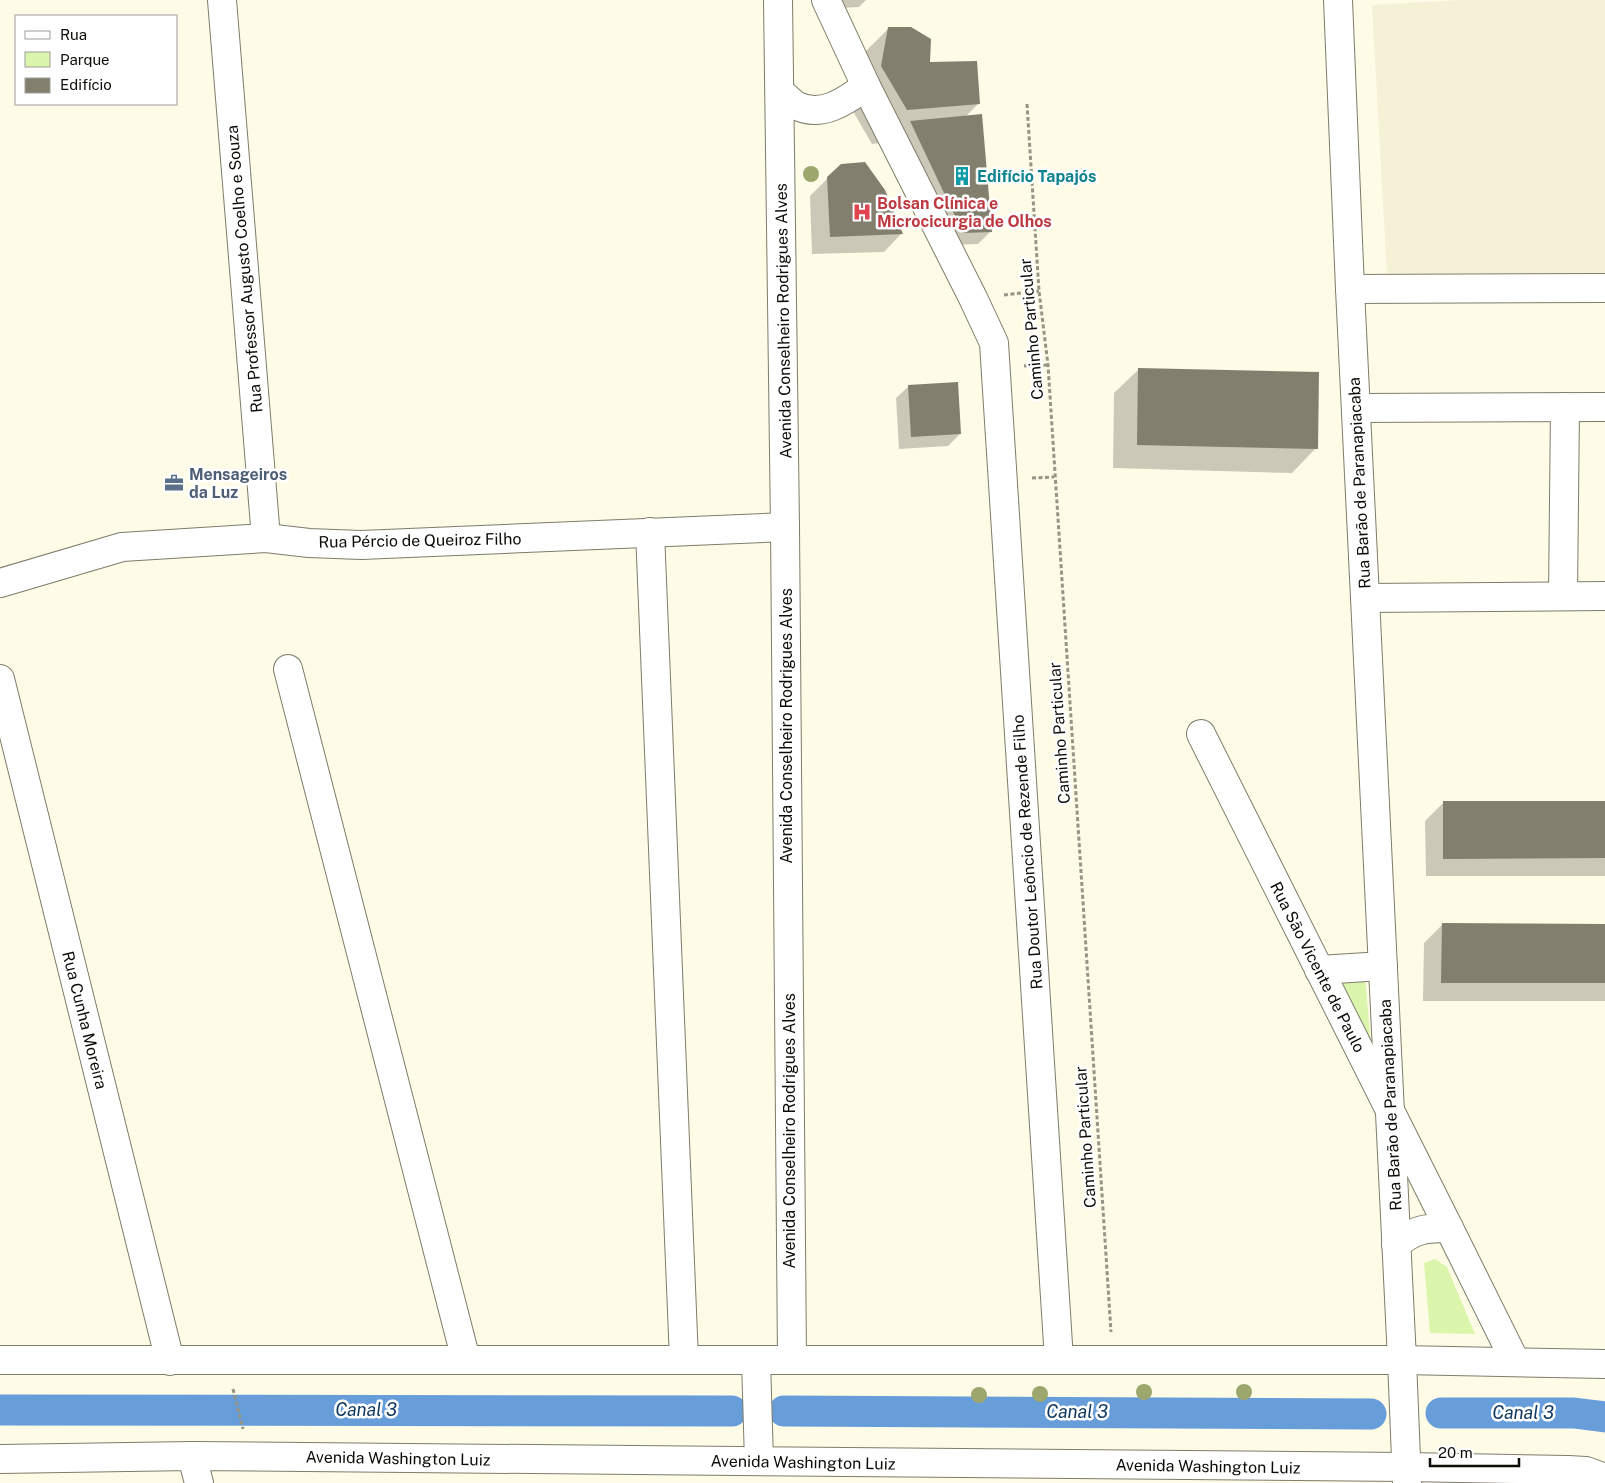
<svg xmlns="http://www.w3.org/2000/svg" width="1605" height="1483" font-family="'Public Sans',sans-serif">
	<style>
		.built { fill: #f5f1d6 }
		.green { fill: #dcf5ad }
		.shadow { fill: #0003 }
		.lines { fill: none; stroke-linecap: round; stroke-linejoin: round }
		.canal { stroke: #679eda; stroke-width: 31 }
		.building { fill: #827f6e }
		.minor-casing { stroke: #7e7c6a; stroke-width: 30 }
		.major-casing { stroke: #7e7c6a; stroke-width: 30 }
		.path { stroke: #969486; stroke-width: 3; stroke-dasharray: 4 2.5; stroke-linecap: butt }
		.minor { stroke: #fff; stroke-width: 28 }
		.major { stroke: #fff; stroke-width: 28 }
		.tree { fill: #9ca66d }
		.labels { text-anchor: middle; stroke-width: 5; stroke-linejoin: round; paint-order: stroke }
		.culture-label { font-size: 16px; font-weight: bold; fill: #0d838f; stroke: #fff; text-anchor: start }
		.health-label { font-size: 16px; font-weight: bold; fill: #be3a42; stroke: #fff; text-anchor: start }
		.street-label { font-size: 16px; fill: #0c0b06; stroke: #fff }
		.service-label { font-size: 16px; font-weight: bold; fill: #4e5e75; stroke: #fff; text-anchor: start }
		.water-label { font-size: 18px; font-style: italic; fill: #123960; stroke: #fff }
	</style>
	<rect width="100%" height="100%" fill="#fefbe7"/>
	<polygon class="built" points="1461,0 1605,0 1605,278 1387,275 1372,5"/>
	<g class="green">
		<polygon points="1365,977 1371,1045 1338,979"/>
		<polygon points="1435,1259 1447,1267 1475,1334 1430,1333 1424,1263"/>
	</g>
	<g class="shadow">
		<polygon points="838,0 866,0 859,7 842,8"/>
		<polygon points="889,28 929,64 978,104 965,117 991,231 978,244 951,245 902,141 872,144 847,101 854,63"/>
		<polygon points="828,178 902,233 884,252 812,254 810,196"/>
		<polygon points="1139,369 1316,448 1292,473 1113,468 1114,393"/>
		<polygon points="909,386 960,434 948,446 899,449 896,398"/>
		<polygon points="1444,802 1605,802 1605,876 1426,876 1425,821"/>
		<polygon points="1442,925 1605,926 1605,1001 1423,1001 1424,943"/>
	</g>
	<g class="lines">
		<g class="canal">
			<polyline points="0,1410 732,1411"/>
			<polyline points="784,1411 1371,1414"/>
			<polyline points="1441,1413 1574,1413 1605,1417"/>
		</g>
	</g>
	<g class="building">
		<polygon points="888,27 911,27 931,39 930,62 977,61 980,104 907,110 881,66"/>
		<polygon points="982,114 992,232 963,233 910,121"/>
		<polygon points="865,162 885,190 903,234 830,237 827,177 841,164"/>
		<polygon points="1138,368 1319,372 1318,449 1137,445"/>
		<polygon points="958,382 961,434 911,437 908,385"/>
		<polygon points="1443,801 1605,801 1605,858 1443,859"/>
		<polygon points="1442,923 1605,924 1605,983 1441,983"/>
	</g>
	<g class="lines">
		<g class="minor-casing">
			<g id="minor">
				<polyline points="222,0 266,538"/>
				<polyline points="778,0 785,527 792,1360"/>
				<polyline points="826,0 866,86 973,298 994,343 1059,1360"/>
				<polyline points="1338,0 1350,289 1402,1360"/>
				<path d="M780,92c5,4 10,9 15,13 26,14 51,-4 71,-19"/>
				<polyline points="1350,289 1605,288"/>
				<polyline points="1356,408 1605,407"/>
				<polyline points="650,532 684,1360"/>
				<polyline points="0,583 122,547 266,538 309,543 361,545 785,527"/>
				<polyline points="1563,596 1565,407"/>
				<polyline points="1365,598 1605,596"/>
				<polyline points="288,669 466,1360"/>
				<polyline points="0,679 170,1361"/>
				<polyline points="1201,734 1449,1228 1515,1361"/>
				<polyline points="1319,970 1383,966"/>
				<path d="M1396,1244c20,-15 29,-16 53,-16"/>
				<polyline points="192,1456 199,1483"/>
			</g>
		</g>
		<g class="major-casing">
			<g id="major">
				<polyline points="0,1360 1402,1360 1605,1364"/>
				<polyline points="756,1360 759,1461"/>
				<polyline points="1402,1360 1407,1483"/>
				<polyline points="0,1459 192,1456 1406,1467 1568,1470 1586,1471 1605,1478"/>
			</g>
		</g>
		<g class="path">
			<polyline points="1027,104 1039,291 1048,365 1111,1332"/>
			<polyline points="1004,295 1039,291"/>
			<polyline points="1024,366 1048,365"/>
			<polyline points="1032,478 1054,477"/>
			<polyline points="233,1389 243,1429"/>
		</g>
		<use href="#minor" class="minor"/>
		<use href="#major" class="major"/>
	</g>
	<g class="tree">
		<circle cx="811" cy="174" r="8"/>
		<circle cx="1144" cy="1392" r="8"/>
		<circle cx="1244" cy="1392" r="8"/>
		<circle cx="1040" cy="1394" r="8"/>
		<circle cx="979" cy="1395" r="8"/>
	</g>
	<defs>
		<g id="building-bare" transform="scale(1.5)"><path d="M-4-6H4V6H1V3H-1V6H-4ZM-2.5-4.3h1.7v1.8h-1.7ZM.8-4.3h1.7v1.8H.8ZM-2.5-1h1.7V.8h-1.7ZM.8-1h1.7V.8H.8Z" fill="#0f9aa8" stroke="#fff" stroke-width="2.5" paint-order="stroke"/></g>
		<g id="hospital-bare" transform="scale(1.5)"><path d="M-5-5h3v3.5h4V-5h3V5h-3V1.5h-4V5h-3Z" fill="#e0444e" stroke="#fff" stroke-width="2.5" paint-order="stroke"/></g>
		<g id="office-bare" transform="scale(1.5)"><path d="M-6-3h4V-5.5h4V-3h4V5H-6ZM-1-4.5V-3h2v-1.5ZM-6 0V1H6V0Z" fill="#5c6f8a" stroke="#fff" stroke-width="2.5" paint-order="stroke"/></g>
	</defs>
	<g fill-rule="evenodd">
		<use href="#building-bare" x="962" y="176"/>
		<use href="#hospital-bare" x="862" y="212"/>
		<use href="#office-bare" x="174" y="483"/>
	</g>
	<g class="labels">
		<g class="culture-label">
			<text x="977" y="182">Edifício Tapajós</text>
		</g>
		<g class="health-label">
			<text x="877" y="209">Bolsan Clínica e<tspan x="877" dy="18">Microcicurgia de Olhos</tspan></text>
		</g>
		<g class="street-label">
			<text transform="translate(244 269) rotate(-95)" y="6">Rua Professor Augusto Coelho e Souza</text>
			<text transform="translate(783 321) rotate(-91)" y="6">Avenida Conselheiro Rodrigues Alves</text>
			<text transform="translate(1031 329) rotate(-95)" y="6">Caminho Particular</text>
			<text transform="translate(1359 483) rotate(-93)" y="6">Rua Barão de Paranapiacaba</text>
			<text transform="translate(420 540) rotate(-1)" y="6">Rua Pércio de Queiroz Filho</text>
			<text transform="translate(786 726) rotate(-90)" y="6">Avenida Conselheiro Rodrigues Alves</text>
			<text transform="translate(1059 733) rotate(-94)" y="6">Caminho Particular</text>
			<text transform="translate(1027 852) rotate(-94)" y="6">Rua Doutor Leôncio de Rezende Filho</text>
			<text transform="translate(1318 967) rotate(63)" y="6">Rua São Vicente de Paulo</text>
			<text transform="translate(85 1020) rotate(76)" y="6">Rua Cunha Moreira</text>
			<text transform="translate(1390 1105) rotate(-93)" y="6">Rua Barão de Paranapiacaba</text>
			<text transform="translate(789 1131) rotate(-90)" y="6">Avenida Conselheiro Rodrigues Alves</text>
			<text transform="translate(1085 1137) rotate(-94)" y="6">Caminho Particular</text>
			<text transform="translate(398 1458) rotate(1)" y="6">Avenida Washington Luiz</text>
			<text transform="translate(803 1462) rotate(1)" y="6">Avenida Washington Luiz</text>
			<text transform="translate(1208 1466) rotate(1)" y="6">Avenida Washington Luiz</text>
		</g>
		<g class="service-label">
			<text x="189" y="480">Mensageiros<tspan x="189" dy="18">da Luz</tspan></text>
		</g>
		<g class="water-label">
			<text x="366" y="1416">Canal 3</text>
			<text x="1077" y="1418">Canal 3</text>
			<text x="1523" y="1419">Canal 3</text>
		</g>
	</g>
	<rect x="15" y="15" width="162" height="90" fill="#ffffff" stroke="#9e9d9b"/>
	<rect x="25" y="31" width="25" height="8" fill="#ffffff" stroke="#9e9d9b"/>
	<text x="60" y="40" font-size="15" fill="#0c0b06">Rua</text>
	<rect x="25" y="52" width="25" height="15" fill="#dcf5ad" stroke="#9e9d9b"/>
	<text x="60" y="65" font-size="15" fill="#0c0b06">Parque</text>
	<rect x="25" y="78" width="25" height="15" fill="#827f6e" stroke="#9e9d9b"/>
	<text x="60" y="90" font-size="15" fill="#0c0b06">Edifício</text>
	<path d="M1430 1458v8h89v-8" fill="none" stroke="#0c0b06" stroke-width="2.5"/>
	<text x="1438" y="1458" font-size="15" fill="#0c0b06" stroke="#ffffff" stroke-width="4" paint-order="stroke">20 m</text>
</svg>
